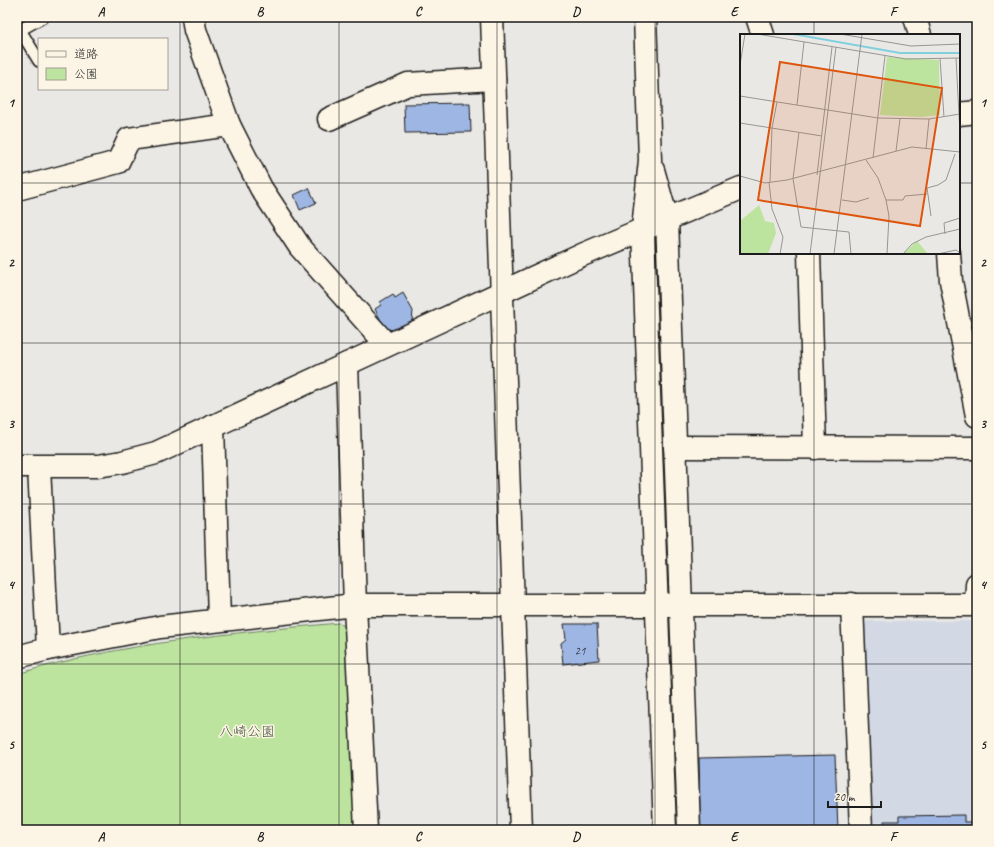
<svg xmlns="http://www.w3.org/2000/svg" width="994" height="847" font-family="Caveat,'Klee One',sans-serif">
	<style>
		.built { fill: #d2d9e4 }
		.green { fill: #bde49f; stroke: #6c805e }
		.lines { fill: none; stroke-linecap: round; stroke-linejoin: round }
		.stream { stroke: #598891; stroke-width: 5.5 }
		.building { fill: #9eb6e3; stroke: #1c1c1c }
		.lane-casing { stroke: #1c1c1c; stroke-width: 14 }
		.street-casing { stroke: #1c1c1c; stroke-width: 25 }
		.secondary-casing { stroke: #1c1c1c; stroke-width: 25 }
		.lane { stroke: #fcf5e5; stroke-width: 11 }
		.street { stroke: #fcf5e5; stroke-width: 22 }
		.secondary { stroke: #fcf5e5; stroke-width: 22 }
		.grid { fill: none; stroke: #1c1c1c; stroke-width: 1; stroke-opacity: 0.55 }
		.labels { text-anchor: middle; stroke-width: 3; stroke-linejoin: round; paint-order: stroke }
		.number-label { font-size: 12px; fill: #3c424e }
		.park-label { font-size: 14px; fill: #4c5843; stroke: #fcf5e5 }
		.inset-river { fill: none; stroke: #82d0df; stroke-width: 2 }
		.inset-road { fill: none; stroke: #979695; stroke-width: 1 }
		.view { fill: #de560d; fill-opacity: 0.15; stroke: #de560d; stroke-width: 2 }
		.inset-edge { fill: none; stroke: #1c1c1c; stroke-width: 2 }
		.neatline { fill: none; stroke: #1c1c1c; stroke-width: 1.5 }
		.grid-label { font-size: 13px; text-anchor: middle; font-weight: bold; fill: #1c1c1c }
	</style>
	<rect width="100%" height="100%" fill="#e9e8e5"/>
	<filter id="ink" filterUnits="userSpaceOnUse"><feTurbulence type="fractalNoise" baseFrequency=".025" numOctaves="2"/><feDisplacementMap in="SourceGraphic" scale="8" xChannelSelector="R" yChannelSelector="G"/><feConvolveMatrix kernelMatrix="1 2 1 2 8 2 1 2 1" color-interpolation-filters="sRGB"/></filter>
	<g filter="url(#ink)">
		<polygon class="built" points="867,621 977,621 977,830 867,830 862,630"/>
		<path class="green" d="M339,623l7,4 13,203h-342v-156c105,-31 214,-41 322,-51z"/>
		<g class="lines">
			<polyline class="stream" points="655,236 668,601"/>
		</g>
		<g class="building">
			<polygon points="470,103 471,132 405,133 404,104"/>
			<polygon points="309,188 316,203 300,210 294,195"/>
			<polygon points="403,293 413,311 412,321 395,330 385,329 375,309 381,305 380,302 393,294 395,298"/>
			<polygon points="564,624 597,624 599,660 563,664 561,643 566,639"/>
			<polygon points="835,755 838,830 700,830 699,758"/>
			<polygon points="964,815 964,822 977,822 977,830 884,830 884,821 899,821 899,816"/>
		</g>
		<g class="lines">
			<g class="lane-casing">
				<polyline id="lane" points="39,61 20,30 43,17"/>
			</g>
			<g class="street-casing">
				<g id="street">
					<polyline points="193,17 195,30 229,125 261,188 300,247 387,345"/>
					<polyline points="645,17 650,160 643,229 665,830"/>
					<polyline points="757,17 763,35"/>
					<polyline points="915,17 920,35"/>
					<polyline points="329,119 408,84 494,79"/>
					<polyline points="653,170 667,219 689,830"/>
					<polyline points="17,189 118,162 129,139 229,125"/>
					<polyline points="809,253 815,448"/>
					<polyline points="949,253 951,281 977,416"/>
					<polyline points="213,426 219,619"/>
					<polyline points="675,447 977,448"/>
					<polyline points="17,466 98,466 122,462 156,453 347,364 355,605 366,830"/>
					<polyline points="39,467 48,649"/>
					<polyline points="852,604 861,830"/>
					<polyline points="976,605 977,584"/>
				</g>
			</g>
			<g class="secondary-casing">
				<g id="secondary">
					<polyline points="492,17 521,830"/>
					<polyline points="959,114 977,112"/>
					<polyline points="347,364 582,255 741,188"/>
					<polyline points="17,657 48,649 160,627 355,605 977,605"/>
				</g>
			</g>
			<use href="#lane" class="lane"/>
			<use href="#street" class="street"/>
			<use href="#secondary" class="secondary"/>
		</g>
	</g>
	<path class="grid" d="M180,17v813M339,17v813M497,17v813M655,17v813M814,17v18M17,183h724M959,183h18M814,253v577M17,343h960M17,504h960M17,664h960"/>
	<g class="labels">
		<g class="number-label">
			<text x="580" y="655">21</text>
		</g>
		<g class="park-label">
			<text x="247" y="736">八崎公園</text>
		</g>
	</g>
	<g transform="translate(740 34)">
		<rect width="220" height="220" fill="#e9e8e5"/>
		<path d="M147,23l52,3 1,55 -20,2 -40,-2zM19,171l6,16 9,2 2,10 -8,21h-28v-33zM177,207l11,13h-25z" fill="#bde49f"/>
		<path class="inset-river" d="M53,0l107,19h60"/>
		<path class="inset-road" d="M17,0l149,25 54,-1M100,0l71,12 49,-2M200,24l4,59M216,24l4,76M0,31l5,-31M0,62l138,22 51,1 31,-5M57,71l7,-63M0,89l82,13M59,98l-6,47 8,48 48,5 2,22M186,115l3,-30M156,117l4,-32M133,124l12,-102M126,126l12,18 8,22 3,16 -2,38M77,141l15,-128M0,142l25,7 22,-3 125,-33 48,5M29,148l3,27 11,28 -3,17M30,148l2,-54 5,-26M102,166l14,2 13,-4M146,166h17l2,-4 22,-2M191,182l-4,-28 11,-3 8,-5 9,-26M205,200l-1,-11 16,-5M70,220l26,-207M94,220l28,-220M163,220l9,-10 14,-7 34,-8M198,220l18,-4 4,3"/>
		<path class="view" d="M40,28l162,26 -22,138 -162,-26z"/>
		<rect width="220" height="220" class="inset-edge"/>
	</g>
	<rect width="994" height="847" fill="none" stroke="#fcf5e5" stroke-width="44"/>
	<rect x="38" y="38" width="130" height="52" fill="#fcf5e5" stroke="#a29e95"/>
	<rect x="46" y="51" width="20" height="6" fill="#fcf5e5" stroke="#a29e95"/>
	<text x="74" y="58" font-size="12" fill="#1c1c1c">道路</text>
	<rect x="46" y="68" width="20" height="12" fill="#bde49f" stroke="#a29e95"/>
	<text x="74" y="78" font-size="12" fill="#1c1c1c">公園</text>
	<path d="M828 801v6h53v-6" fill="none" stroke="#1c1c1c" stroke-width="2"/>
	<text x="834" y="801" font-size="12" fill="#1c1c1c" stroke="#fcf5e5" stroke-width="3" paint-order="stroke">20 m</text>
	<rect x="22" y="22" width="950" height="803" class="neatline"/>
	<g class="grid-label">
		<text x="101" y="16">A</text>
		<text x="260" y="16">B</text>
		<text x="418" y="16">C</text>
		<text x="576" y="16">D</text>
		<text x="734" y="16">E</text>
		<text x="893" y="16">F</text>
		<text x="11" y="107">1</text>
		<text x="983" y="107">1</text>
		<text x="11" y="267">2</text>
		<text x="983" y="267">2</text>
		<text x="11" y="428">3</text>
		<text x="983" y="428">3</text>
		<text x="11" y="589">4</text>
		<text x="983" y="589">4</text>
		<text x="11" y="749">5</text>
		<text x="983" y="749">5</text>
		<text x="101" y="841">A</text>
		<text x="260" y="841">B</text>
		<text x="418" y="841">C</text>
		<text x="576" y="841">D</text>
		<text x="734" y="841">E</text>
		<text x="893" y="841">F</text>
	</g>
</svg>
